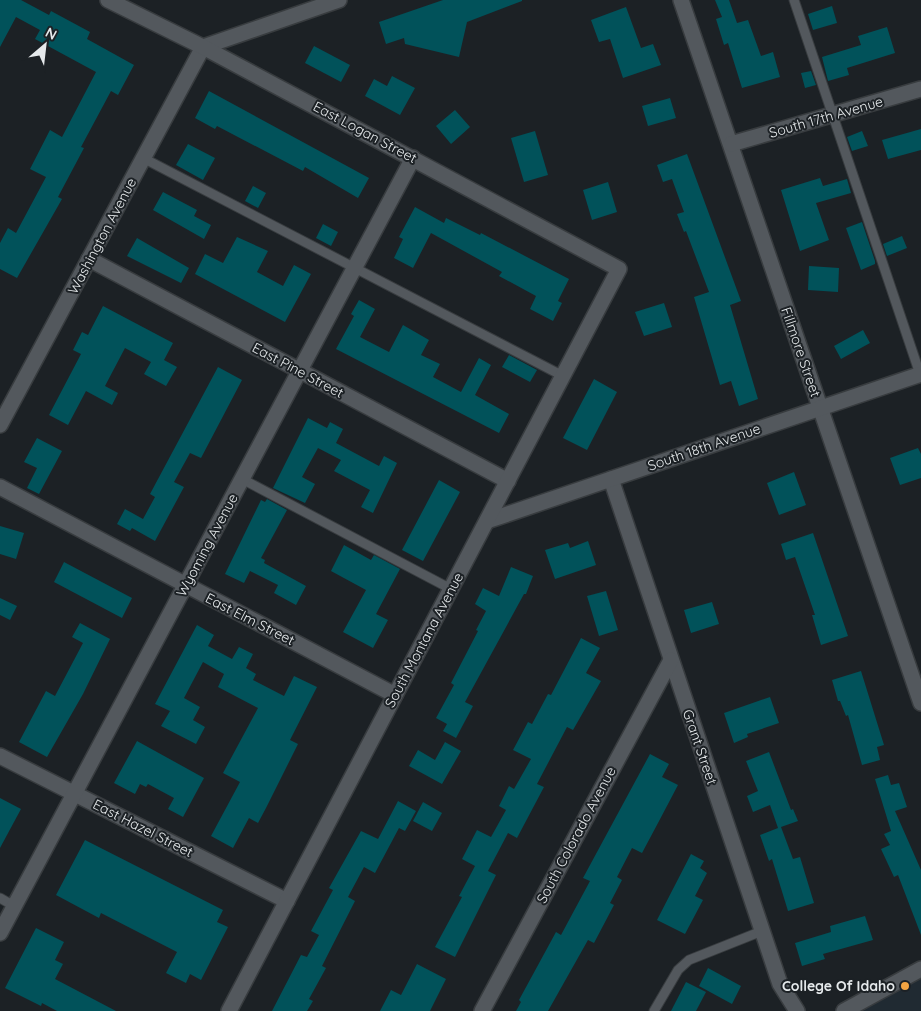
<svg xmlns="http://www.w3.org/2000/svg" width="921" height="1011" font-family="Quicksand,sans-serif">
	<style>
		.built { fill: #202a32 }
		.building { fill: #01525a }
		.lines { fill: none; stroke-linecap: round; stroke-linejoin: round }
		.service-casing { stroke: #383c3f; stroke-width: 11 }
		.minor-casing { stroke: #383c3f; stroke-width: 18 }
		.tertiary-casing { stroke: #383c3f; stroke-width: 18 }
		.service { stroke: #53585d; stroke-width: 9 }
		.minor { stroke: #53585d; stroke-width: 15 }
		.tertiary { stroke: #53585d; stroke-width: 15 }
		.poi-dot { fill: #f3a442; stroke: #1c2125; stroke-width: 2 }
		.labels { text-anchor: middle; stroke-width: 4; stroke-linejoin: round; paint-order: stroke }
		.street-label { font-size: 14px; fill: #e5e9eb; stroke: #1c2125 }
		.poi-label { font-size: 14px; font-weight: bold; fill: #e5e9eb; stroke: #1c2125; text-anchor: end }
	</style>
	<rect width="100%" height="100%" fill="#1c2125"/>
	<polygon class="built" points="921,969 921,1011 844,1011"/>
	<g class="building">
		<polygon points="0,0 21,0 49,15 51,11 90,32 87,39 134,65 118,95 111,91 81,147 84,148 58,197 62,199 17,278 0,269 0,243 8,228 16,233 46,177 30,169 50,130 62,137 96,72 35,39 40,30 16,17 0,47"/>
		<polygon points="443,0 522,0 522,1 467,22 459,57 405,44 404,38 386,44 379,22"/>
		<polygon points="715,0 729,0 737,23 748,20 761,56 773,52 780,77 742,88 728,43 724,45 716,19 722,17"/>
		<polygon points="832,6 837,23 813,30 808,14"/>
		<polygon points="626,7 641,48 653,44 661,65 623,78 610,39 599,42 591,20"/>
		<polygon points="887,27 895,53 847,68 849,75 828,81 822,57 861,45 858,36"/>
		<polygon points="314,46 350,65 341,82 305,63"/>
		<polygon points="811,71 816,85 805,88 801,73"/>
		<polygon points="392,76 415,88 400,115 365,96 374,79 387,86"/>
		<polygon points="209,91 369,178 358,198 305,167 303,171 217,126 215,129 195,118"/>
		<polygon points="670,98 676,118 648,126 642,106"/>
		<polygon points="455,110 470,127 451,144 436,126"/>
		<polygon points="921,129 921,150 888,159 882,140"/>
		<polygon points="535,131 548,175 524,182 511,138"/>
		<polygon points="862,131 868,146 852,151 847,137"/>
		<polygon points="188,144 215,158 203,180 176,165"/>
		<polygon points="687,154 741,301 730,305 758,399 739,406 731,381 720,385 694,297 709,292 686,231 684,232 677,214 684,212 672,179 663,182 657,165"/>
		<polygon points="820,178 823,186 847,179 851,193 816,203 829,240 800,251 781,190"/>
		<polygon points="608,182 617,212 592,220 583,190"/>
		<polygon points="253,186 266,193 258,208 245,201"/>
		<polygon points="163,192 197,210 194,216 211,225 204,239 153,210"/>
		<polygon points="415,207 444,223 446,218 480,235 481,233 569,279 558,301 562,303 553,321 530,309 536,296 499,276 502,272 431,233 413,268 394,258 403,239 399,237"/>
		<polygon points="862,222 875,261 875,264 861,270 846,228"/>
		<polygon points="323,224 338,232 331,246 316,238"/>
		<polygon points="902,236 907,248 887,256 883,244"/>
		<polygon points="237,237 268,251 257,272 283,286 294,265 311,274 285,322 195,274 205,254 223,263"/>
		<polygon points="137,238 189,268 181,283 127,256"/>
		<polygon points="809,266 839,268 838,292 808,290"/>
		<polygon points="359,300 375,309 360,337 389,352 403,325 429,340 421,355 440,364 433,377 461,392 479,358 491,365 475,395 509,414 499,433 336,349 354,316 351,314"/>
		<polygon points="664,303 672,327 644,336 635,312"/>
		<polygon points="103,306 173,343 164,360 177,367 166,386 144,374 151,362 125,348 105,386 118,393 112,405 86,391 68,425 49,415 81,354 73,350 82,332 88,335"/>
		<polygon points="863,330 870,343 841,359 834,346"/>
		<polygon points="509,355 537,370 530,382 502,367"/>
		<polygon points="218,367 242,380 201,458 190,453 174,482 184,487 155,541 132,528 130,531 117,524 125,509 143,519 155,497 150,494"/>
		<polygon points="594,379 617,392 587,450 563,438"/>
		<polygon points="308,418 327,428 330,422 343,429 336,443 379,466 384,456 397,463 373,513 361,507 370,490 334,471 341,460 318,448 302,477 315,484 305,503 273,488"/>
		<polygon points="37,438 62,451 39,494 27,488 37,468 24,462"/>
		<polygon points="918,448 921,454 921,478 900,485 890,458"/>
		<polygon points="794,472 806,505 779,515 767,483"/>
		<polygon points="439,480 460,492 423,561 402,550"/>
		<polygon points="267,499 287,510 261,558 265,560 264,563 306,586 296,605 274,593 278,585 250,571 244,583 225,574 261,500 265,502"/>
		<polygon points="0,526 24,533 16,559 0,554"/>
		<polygon points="813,533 848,636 821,645 812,615 815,615 795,557 786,560 781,544"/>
		<polygon points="588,541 596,565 555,579 545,550 568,543 570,548"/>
		<polygon points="344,545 371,560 374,555 400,569 376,614 388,620 373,648 343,632 366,590 331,571"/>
		<polygon points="64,562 132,598 122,618 54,582"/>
		<polygon points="511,567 533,576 526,594 524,594 465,702 473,706 456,738 443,731 447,724 436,718 454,685 451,683 478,631 476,630 486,611 475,604 483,588 499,596"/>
		<polygon points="606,591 618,630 599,636 587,596"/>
		<polygon points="0,598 17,606 10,620 0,615"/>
		<polygon points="712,602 719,624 691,633 684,610"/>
		<polygon points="80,623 110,639 83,694 47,757 19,742 46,691 55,696 83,643 72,637"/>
		<polygon points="197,625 214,635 208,646 232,659 239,647 253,654 246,668 256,674 253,680 284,696 294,676 317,687 290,740 298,744 266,808 258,823 249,818 233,848 211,836 240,782 223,773 258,708 218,687 224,674 203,662 184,698 200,707 193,720 205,727 196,744 161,726 170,711 155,704"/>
		<polygon points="581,638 600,648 586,673 601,681 573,730 567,727 537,784 544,787 517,838 508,833 488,871 496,875 455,957 435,947 462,897 459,896 475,866 462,859 477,830 491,837 506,810 499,806 509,786 514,789 531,759 513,750 528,722 532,724 548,694 551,695"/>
		<polygon points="861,671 884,745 877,747 880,760 862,765 848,715 846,716 840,701 838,701 832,680"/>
		<polygon points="770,697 779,723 747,734 748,737 734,743 724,713"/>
		<polygon points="137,741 204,778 183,817 168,809 174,798 148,784 146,787 140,784 135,794 114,783"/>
		<polygon points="445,742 461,751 442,784 409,766 418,750 435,760"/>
		<polygon points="769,752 791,810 793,809 798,821 781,827 793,859 800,857 814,903 788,911 772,859 769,861 760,835 778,828 770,805 753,812 747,796 758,791 746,761"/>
		<polygon points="650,754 669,764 662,777 678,785 658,823 642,853 632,848 617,877 622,880 610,903 614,905 594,943 588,940 548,1011 516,1011 521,1002 519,1000 556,932 561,935 590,881 583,878"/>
		<polygon points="888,775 891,785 899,783 907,807 895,811 921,870 921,935 898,875 894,877 881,849 890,845 884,834 891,831 875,779"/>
		<polygon points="0,798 21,809 0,848"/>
		<polygon points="398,801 416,811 405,831 399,828 375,873 364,867 348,897 355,901 322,966 326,968 309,999 313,1001 307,1011 272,1011 301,955 307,957 319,935 311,931 333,890 329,888 361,831 378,839"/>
		<polygon points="423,802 442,813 432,831 413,821"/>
		<polygon points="85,840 223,910 217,922 228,927 201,980 190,974 186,983 166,973 177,952 101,913 99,918 56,895"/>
		<polygon points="691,854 704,861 700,868 707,873 695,896 703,900 685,934 657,920"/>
		<polygon points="865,916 873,940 823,954 825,959 802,966 795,943 831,932 830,926"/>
		<polygon points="36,928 64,942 55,960 63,964 55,979 116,1011 57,1011 42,1003 41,1006 5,988"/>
		<polygon points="417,964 446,979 430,1011 380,1011 391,990 401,995"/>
		<polygon points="708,968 741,986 732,1004 699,986"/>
		<polygon points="686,982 706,992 696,1011 671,1011"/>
	</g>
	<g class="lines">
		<g class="service-casing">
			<g id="service">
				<polyline points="794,0 921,377"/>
				<polyline points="143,158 563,376"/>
				<polyline points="242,479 451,589"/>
				<polyline points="0,898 14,906"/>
				<polyline points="654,1011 678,970 689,960 762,931"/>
			</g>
		</g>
		<g class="minor-casing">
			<g id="minor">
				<polyline points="681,0 921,703"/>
				<polyline points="89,259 508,481"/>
				<polyline points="0,425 203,47 339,0"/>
				<polyline points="611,479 780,984 797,1011"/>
				<polyline points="0,487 395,695"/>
				<polyline points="487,521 921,374"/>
				<polyline points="0,756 287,901"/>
				<polyline points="0,933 413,158"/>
				<polyline points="482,1011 671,660"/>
				<polyline points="844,1011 921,969"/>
			</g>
		</g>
		<g class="tertiary-casing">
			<g id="tertiary">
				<polyline points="108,0 203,47 619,269 229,1011"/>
				<polyline points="731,144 921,89"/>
			</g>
		</g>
		<use href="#service" class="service"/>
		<use href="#minor" class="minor"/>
		<use href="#tertiary" class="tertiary"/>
	</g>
	<circle class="poi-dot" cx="905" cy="986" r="5"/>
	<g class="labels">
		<g class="street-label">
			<text transform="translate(826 117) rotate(-16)" y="5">South 17th Avenue</text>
			<text transform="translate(365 132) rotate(28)" y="5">East Logan Street</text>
			<text transform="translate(102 236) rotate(-62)" y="5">Washington Avenue</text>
			<text transform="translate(801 352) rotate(71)" y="5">Fillmore Street</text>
			<text transform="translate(298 370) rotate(28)" y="5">East Pine Street</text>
			<text transform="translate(704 447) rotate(-19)" y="5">South 18th Avenue</text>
			<text transform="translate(207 545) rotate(-62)" y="5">Wyoming Avenue</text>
			<text transform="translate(250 619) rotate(27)" y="5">East Elm Street</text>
			<text transform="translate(424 640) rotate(-62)" y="5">South Montana Avenue</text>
			<text transform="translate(700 747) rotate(71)" y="5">Grant Street</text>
			<text transform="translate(143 828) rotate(27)" y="5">East Hazel Street</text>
			<text transform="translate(576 835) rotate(-62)" y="5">South Colorado Avenue</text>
		</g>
		<g class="poi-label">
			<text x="895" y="991">College Of Idaho</text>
		</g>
	</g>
	<g transform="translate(45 45) rotate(28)" stroke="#1c2125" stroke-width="4" paint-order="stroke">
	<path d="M0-4L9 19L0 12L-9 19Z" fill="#e5e9eb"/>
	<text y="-8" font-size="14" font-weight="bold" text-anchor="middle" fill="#e5e9eb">N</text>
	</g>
</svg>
